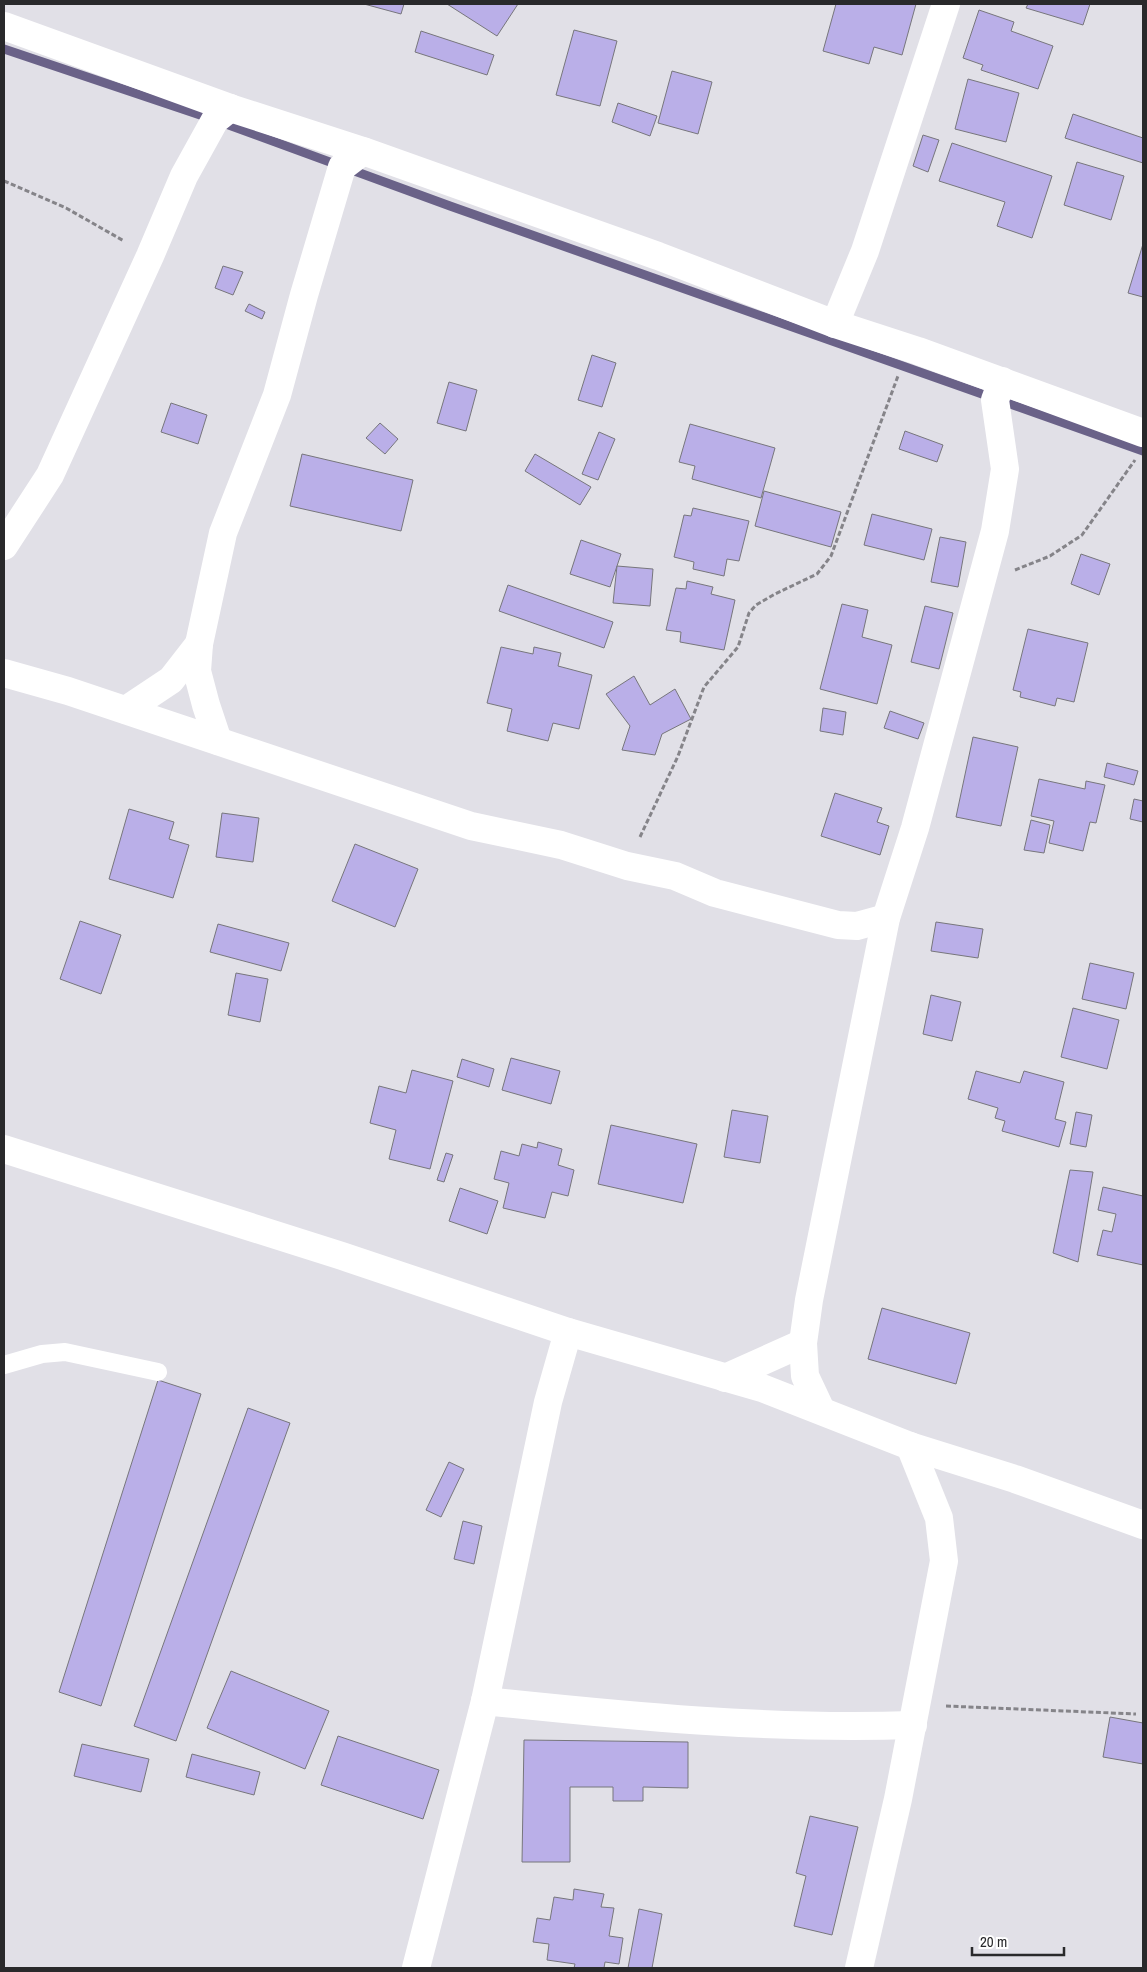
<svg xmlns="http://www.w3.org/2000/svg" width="1147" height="1972" font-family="'Archivo Narrow',sans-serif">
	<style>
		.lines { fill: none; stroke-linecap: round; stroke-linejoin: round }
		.stream { stroke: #6a6288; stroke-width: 9 }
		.building { fill: #baafe8; stroke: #77767c }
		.path { stroke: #858489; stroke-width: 3; stroke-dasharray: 5 2.5; stroke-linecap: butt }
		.service { stroke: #fff; stroke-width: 18 }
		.minor { stroke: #fff; stroke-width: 28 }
		.secondary { stroke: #fff; stroke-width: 28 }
	</style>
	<rect width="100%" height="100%" fill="#e1e0e7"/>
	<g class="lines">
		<polyline class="stream" points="4,49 215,120 450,206 1143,451"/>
	</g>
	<g class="building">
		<polygon points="364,4 404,4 401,14"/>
		<polygon points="447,4 518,4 497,36"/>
		<polygon points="836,4 916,4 902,55 874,47 869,64 823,51"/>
		<polygon points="1028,4 1090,4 1083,25 1026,8"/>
		<polygon points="979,10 1014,22 1011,31 1053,46 1038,89 981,70 983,65 963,58"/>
		<polygon points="574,30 617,41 600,106 556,95"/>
		<polygon points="421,31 494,55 487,75 415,52"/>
		<polygon points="672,71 712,82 698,134 658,123"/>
		<polygon points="968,79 1019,93 1006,142 955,129"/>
		<polygon points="618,103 657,116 650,136 612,122"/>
		<polygon points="1073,114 1143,138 1143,163 1065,138"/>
		<polygon points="923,135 939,140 928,172 913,166"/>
		<polygon points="952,143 1052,176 1032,238 997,226 1005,202 939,181"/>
		<polygon points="1077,162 1124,176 1111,220 1064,205"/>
		<polygon points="1143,244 1143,297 1128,293"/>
		<polygon points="223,266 243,272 233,295 215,288"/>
		<polygon points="249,304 265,312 262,319 245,311"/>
		<polygon points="592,355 616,363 602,407 578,400"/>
		<polygon points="449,382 477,390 466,431 437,423"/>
		<polygon points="171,403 207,415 198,444 161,432"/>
		<polygon points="380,423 398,439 385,454 366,438"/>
		<polygon points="690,424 775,448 761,498 692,479 695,466 679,462"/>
		<polygon points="905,431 943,445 937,462 899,449"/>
		<polygon points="599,432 615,439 598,480 582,474"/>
		<polygon points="302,454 413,480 401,531 290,506"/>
		<polygon points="535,454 591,487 580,505 525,471"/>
		<polygon points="764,491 841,512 831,547 755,526"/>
		<polygon points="693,508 749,521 739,561 727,559 724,576 693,569 694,562 674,557 684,515 691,516"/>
		<polygon points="872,514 932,529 924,560 864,545"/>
		<polygon points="940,537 966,542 958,587 931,582"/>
		<polygon points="581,540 621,554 610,587 570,574"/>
		<polygon points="1081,554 1110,564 1099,595 1071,584"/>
		<polygon points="617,566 653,569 650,606 613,603"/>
		<polygon points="687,581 713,587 711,594 735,600 724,650 680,642 681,632 666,630 676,588 686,589"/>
		<polygon points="508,585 613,622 604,648 499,611"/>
		<polygon points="842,604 868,610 862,637 892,645 877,704 820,689"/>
		<polygon points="925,606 953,613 939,669 911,662"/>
		<polygon points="1028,629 1088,643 1074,702 1057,698 1055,706 1020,697 1021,692 1013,690"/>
		<polygon points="501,647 533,654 534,647 561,653 558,666 592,675 579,729 553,723 548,741 507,731 512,709 487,703"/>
		<polygon points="634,676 650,705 675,689 691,719 662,734 655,755 622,750 630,726 606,694"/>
		<polygon points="823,708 846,712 843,735 820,731"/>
		<polygon points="890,711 924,723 918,739 884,728"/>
		<polygon points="973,737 1018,747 1001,826 956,817"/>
		<polygon points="1107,763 1138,771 1134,785 1104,777"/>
		<polygon points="1039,779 1085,789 1086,781 1105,785 1096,823 1090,822 1083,851 1049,843 1054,821 1031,816"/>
		<polygon points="835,793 882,808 877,822 889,826 880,855 821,836"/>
		<polygon points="1134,799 1143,801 1143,822 1130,819"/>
		<polygon points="129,809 174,822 169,839 189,845 173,898 109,879"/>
		<polygon points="222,813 259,818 253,862 216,857"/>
		<polygon points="1031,820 1050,825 1044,853 1024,850"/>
		<polygon points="355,844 418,869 395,927 332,901"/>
		<polygon points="80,921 121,935 101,994 60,979"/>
		<polygon points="936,922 983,929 978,958 931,951"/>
		<polygon points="218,924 289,943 281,971 210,952"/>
		<polygon points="1090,963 1134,973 1126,1009 1082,999"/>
		<polygon points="236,973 268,979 260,1022 228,1015"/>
		<polygon points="931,995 961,1002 952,1041 923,1034"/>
		<polygon points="1073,1008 1119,1020 1107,1069 1061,1057"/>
		<polygon points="511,1058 560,1071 551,1104 502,1090"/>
		<polygon points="462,1059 494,1069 489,1087 457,1077"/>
		<polygon points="412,1070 453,1081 430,1169 389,1159 396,1130 370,1123 379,1086 406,1093"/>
		<polygon points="976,1071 1020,1083 1024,1071 1064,1082 1055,1119 1066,1122 1059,1147 1002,1131 1005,1121 995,1118 998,1108 968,1099"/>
		<polygon points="732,1110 768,1116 760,1163 724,1157"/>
		<polygon points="1076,1112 1092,1115 1086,1147 1070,1144"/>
		<polygon points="611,1125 697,1144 683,1203 598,1184"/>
		<polygon points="538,1142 562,1149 558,1165 574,1170 568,1196 552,1192 545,1218 503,1208 509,1183 494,1179 501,1151 519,1156 522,1144 537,1148"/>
		<polygon points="446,1153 453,1155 444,1182 437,1180"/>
		<polygon points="1070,1170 1093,1172 1078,1262 1053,1253"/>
		<polygon points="1103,1187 1143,1196 1143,1265 1097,1255 1103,1230 1112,1232 1116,1214 1098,1210"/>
		<polygon points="460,1188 498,1201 487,1234 449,1221"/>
		<polygon points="882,1308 970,1333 956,1384 868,1359"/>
		<polygon points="158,1380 201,1394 101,1706 59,1692"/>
		<polygon points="248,1408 290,1423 176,1741 134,1726"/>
		<polygon points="449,1462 464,1469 441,1517 426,1510"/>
		<polygon points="463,1521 482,1526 474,1564 454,1559"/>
		<polygon points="231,1671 329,1711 305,1769 207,1728"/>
		<polygon points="1110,1717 1143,1723 1143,1764 1103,1757"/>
		<polygon points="338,1736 439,1770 423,1819 321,1785"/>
		<polygon points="524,1740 688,1742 688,1788 643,1787 643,1801 613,1801 613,1787 570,1787 570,1862 522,1862"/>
		<polygon points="82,1744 149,1759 141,1792 74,1776"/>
		<polygon points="192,1754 260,1772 254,1795 186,1777"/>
		<polygon points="810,1816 858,1827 832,1935 794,1926 806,1876 796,1873"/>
		<polygon points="574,1889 604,1894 601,1907 614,1908 609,1936 623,1938 619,1964 605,1962 604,1968 574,1968 575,1964 547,1960 549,1944 533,1942 537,1918 550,1920 554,1897 573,1900"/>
		<polygon points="639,1909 662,1914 652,1968 628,1968"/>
	</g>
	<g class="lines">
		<g class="path">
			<polyline points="4,181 66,208 124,241"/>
			<polyline points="1015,570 1050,556 1082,535 1135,460"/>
			<polyline points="640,837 678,756 704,687 738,647 749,613 756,605 775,594 817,574 831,556 898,376"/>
			<polyline points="946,1706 1136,1714"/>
		</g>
		<polyline class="service" points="4,1365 42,1354 65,1352 158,1372"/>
		<g class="minor">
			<polyline points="835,324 865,251 946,4"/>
			<polyline points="4,546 50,475 150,256 184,176 215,120 230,108"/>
			<polyline points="4,673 68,691 471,826 561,845 627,866 675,876 715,893 838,925 857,926 886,918"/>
			<polyline points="126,710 171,680 199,644"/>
			<polyline points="218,741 206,705 197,671 199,644 223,533 277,395 304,295 342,167 363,151"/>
			<polyline points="4,1149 342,1256 568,1332 762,1388 910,1446 1015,1479 1143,1525"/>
			<polyline points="725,1378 803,1343"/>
			<polyline points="821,1410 805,1376 803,1343 809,1300 886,918 915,828 995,531 1005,469 995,400 1002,381"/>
			<path d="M485,1701c142,15 284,29 428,24"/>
			<polyline points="416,1968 485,1701 548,1402 568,1332"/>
			<polyline points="859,1968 898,1799 944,1561 939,1518 910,1446"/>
		</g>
		<polyline class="secondary" points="4,26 230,108 363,151 658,256 835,324 918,351 1143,433"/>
	</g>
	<rect width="1147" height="1972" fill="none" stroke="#29292b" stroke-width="10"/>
	<path d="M972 1947v8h92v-8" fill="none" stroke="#29292b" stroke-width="2.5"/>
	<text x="980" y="1947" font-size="15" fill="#29292b" stroke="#ffffff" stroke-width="4" paint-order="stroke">20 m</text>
</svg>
